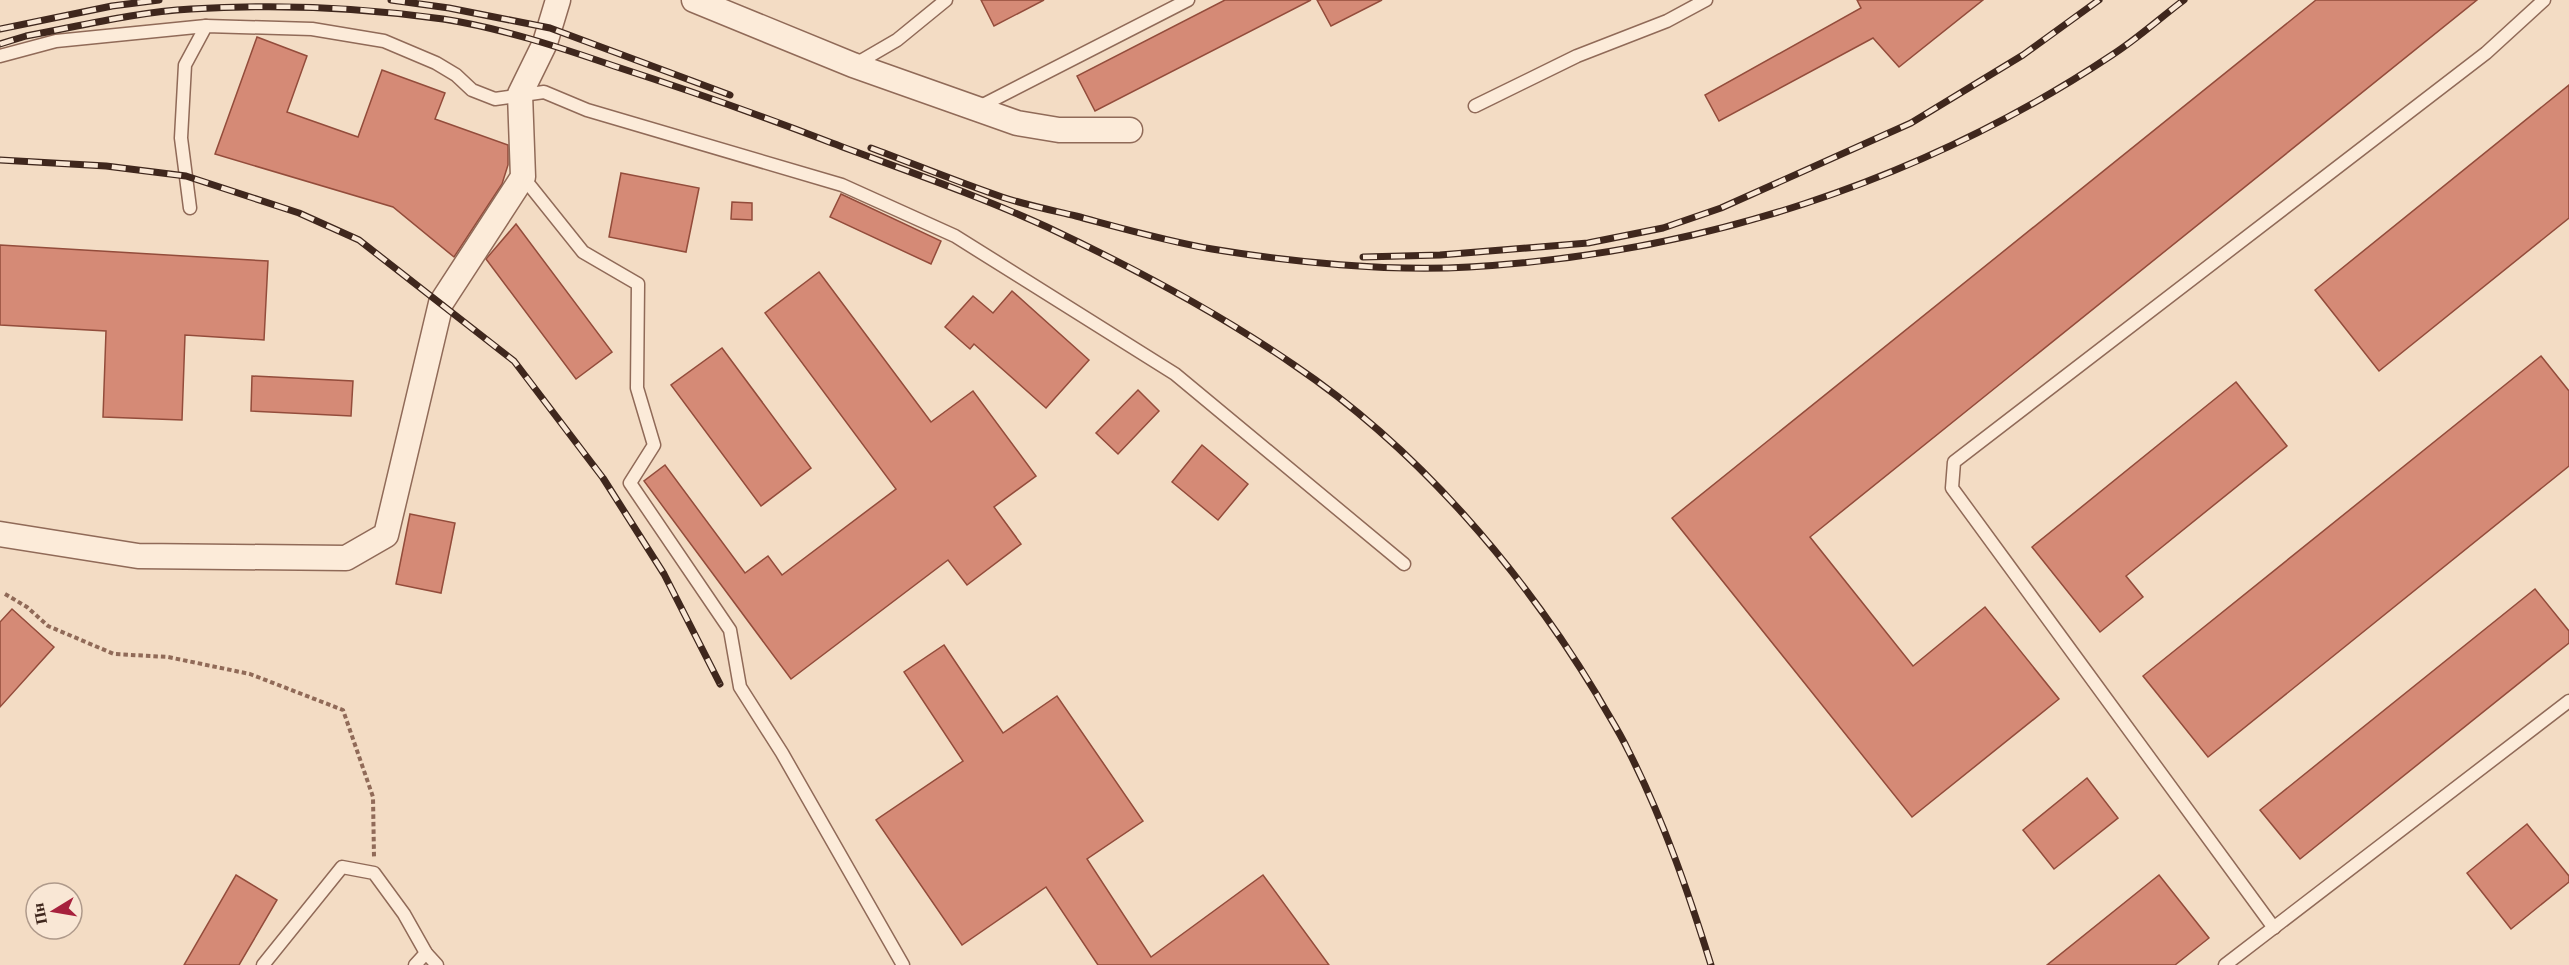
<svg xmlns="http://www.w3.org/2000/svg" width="2569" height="965" font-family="'Crimson Pro',serif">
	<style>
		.building { fill: #d58a76; stroke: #934c3b; stroke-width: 1.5 }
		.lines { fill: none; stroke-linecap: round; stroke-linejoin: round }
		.service-casing { stroke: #906a58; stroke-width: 15 }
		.minor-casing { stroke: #906a58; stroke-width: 27 }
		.path { stroke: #906a58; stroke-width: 4; stroke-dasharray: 4.5 3; stroke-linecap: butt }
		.service { stroke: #fcebd9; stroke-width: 12 }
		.minor { stroke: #fcebd9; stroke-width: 24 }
		.rail-casing { stroke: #3f271d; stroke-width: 7 }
		.rail { stroke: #f9e7d5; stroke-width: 4.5; stroke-dasharray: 14; stroke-linecap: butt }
	</style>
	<rect width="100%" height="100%" fill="#f3dcc4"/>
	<g class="building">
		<polygon points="981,0 1044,0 994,26"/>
		<polygon points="1225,0 1311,0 1095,111 1077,76"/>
		<polygon points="1317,0 1382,0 1331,26"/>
		<polygon points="1857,0 1983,0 1899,67 1873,38 1719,121 1705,95 1861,8"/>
		<polygon points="2316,0 2477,0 1810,537 1913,666 1985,607 2059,699 1912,817 1672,518"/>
		<polygon points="257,37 307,56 287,112 358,137 382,70 445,93 435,119 508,145 508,165 502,184 454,257 393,207 215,154"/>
		<polygon points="2569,85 2569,218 2379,371 2315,290"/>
		<polygon points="621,173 699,188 686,252 609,237"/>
		<polygon points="841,194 941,241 931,264 830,217"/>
		<polygon points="732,202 752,203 752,220 731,219"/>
		<polygon points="516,224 612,352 576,379 486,259"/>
		<polygon points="0,245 268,261 264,340 185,335 182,420 103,417 106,331 0,325"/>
		<polygon points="819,272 931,422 973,391 1036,476 994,507 1021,544 967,585 948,560 791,679 644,481 665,465 745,573 768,556 782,575 896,489 765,313"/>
		<polygon points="1012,291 1089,360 1046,408 974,344 970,349 945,327 973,296 993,313"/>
		<polygon points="722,348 811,468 761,506 671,385"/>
		<polygon points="2541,356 2569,391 2569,466 2208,757 2143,676"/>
		<polygon points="252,376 353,381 351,416 251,411"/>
		<polygon points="2236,382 2287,446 2126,576 2143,597 2100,632 2032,547"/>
		<polygon points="1138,390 1159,411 1118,454 1096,433"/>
		<polygon points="1202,445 1248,484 1218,520 1172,482"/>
		<polygon points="410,514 455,523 441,593 396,584"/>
		<polygon points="2535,589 2569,631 2569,643 2300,859 2260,810"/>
		<polygon points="12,609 54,647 0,707 0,622"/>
		<polygon points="944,645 1003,733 1057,696 1143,821 1087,859 1151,957 1263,875 1329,965 1098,965 1046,887 962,945 876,820 963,761 904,672"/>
		<polygon points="2087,778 2118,818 2054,869 2023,830"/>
		<polygon points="2527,824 2569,876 2569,882 2511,929 2467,873"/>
		<polygon points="236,875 277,900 239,965 184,965"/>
		<polygon points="2159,875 2209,938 2175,965 2047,965"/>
	</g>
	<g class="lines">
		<g class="service-casing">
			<g id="service">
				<polyline points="0,56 56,41 206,26"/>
				<polyline points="854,65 897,40 946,0"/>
				<polyline points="1475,106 1577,56 1667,21 1706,0"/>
				<polyline points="977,108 1188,0"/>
				<polyline points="523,177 583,252 638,284 637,388 654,445 630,483 730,630 740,687 782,753 903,965"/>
				<polyline points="190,208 181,138 185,65 206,26 312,29 384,41 436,63 456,75 472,90 495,99 544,92 587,110 842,185 955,236 1175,374 1404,564"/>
				<polyline points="2274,928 1952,488 1954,462 2486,53 2544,0"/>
				<polyline points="263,965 342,867 374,873 404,914 426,953 437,965"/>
				<polyline points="415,965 426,953"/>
				<polyline points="2225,965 2569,701"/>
			</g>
		</g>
		<g class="minor-casing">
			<g id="minor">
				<polyline points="694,0 853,65 1017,123 1059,130 1130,130"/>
				<polyline points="0,534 138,556 346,558 386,535 441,303 523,177 520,94 545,43 558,0"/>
			</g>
		</g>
		<polyline class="path" points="5,594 27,607 48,626 114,654 168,657 250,674 343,710 373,797 374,857"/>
		<use href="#service" class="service"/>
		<use href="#minor" class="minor"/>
		<g class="rail-casing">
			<g id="rail">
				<polyline points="391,0 449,8 550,28 730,95"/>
				<polyline points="0,29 112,6 159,0"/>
				<path d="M0,44l26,-8c54,-10 110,-24 165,-27 84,-5 169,-2 252,10 58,9 116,28 171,47 74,24 146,49 218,77 72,27 145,52 215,84 85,40 170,85 247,138 123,83 227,204 303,330 10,18 22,36 31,55 35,69 60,141 83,215"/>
				<path d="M871,148c43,16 87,34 131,49 24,8 49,13 74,19 45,12 90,25 136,33 78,13 178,23 257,18 228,-13 452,-85 643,-212 25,-16 48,-37 72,-55"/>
				<polyline points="0,160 106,166 186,176 299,213 359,240 514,361 603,478 664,574 720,684"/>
				<polyline points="1363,257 1440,255 1588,243 1663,228 1721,208 1911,123 2023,55 2099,0"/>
			</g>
		</g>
		<use href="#rail" class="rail"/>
	</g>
	<g transform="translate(54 911) rotate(259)"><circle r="28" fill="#f9e7d5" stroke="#af9a8b" stroke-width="1.5"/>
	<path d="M0-4.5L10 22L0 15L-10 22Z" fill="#a7213d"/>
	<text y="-9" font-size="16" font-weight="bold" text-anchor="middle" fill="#3f271d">Пн</text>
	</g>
</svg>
